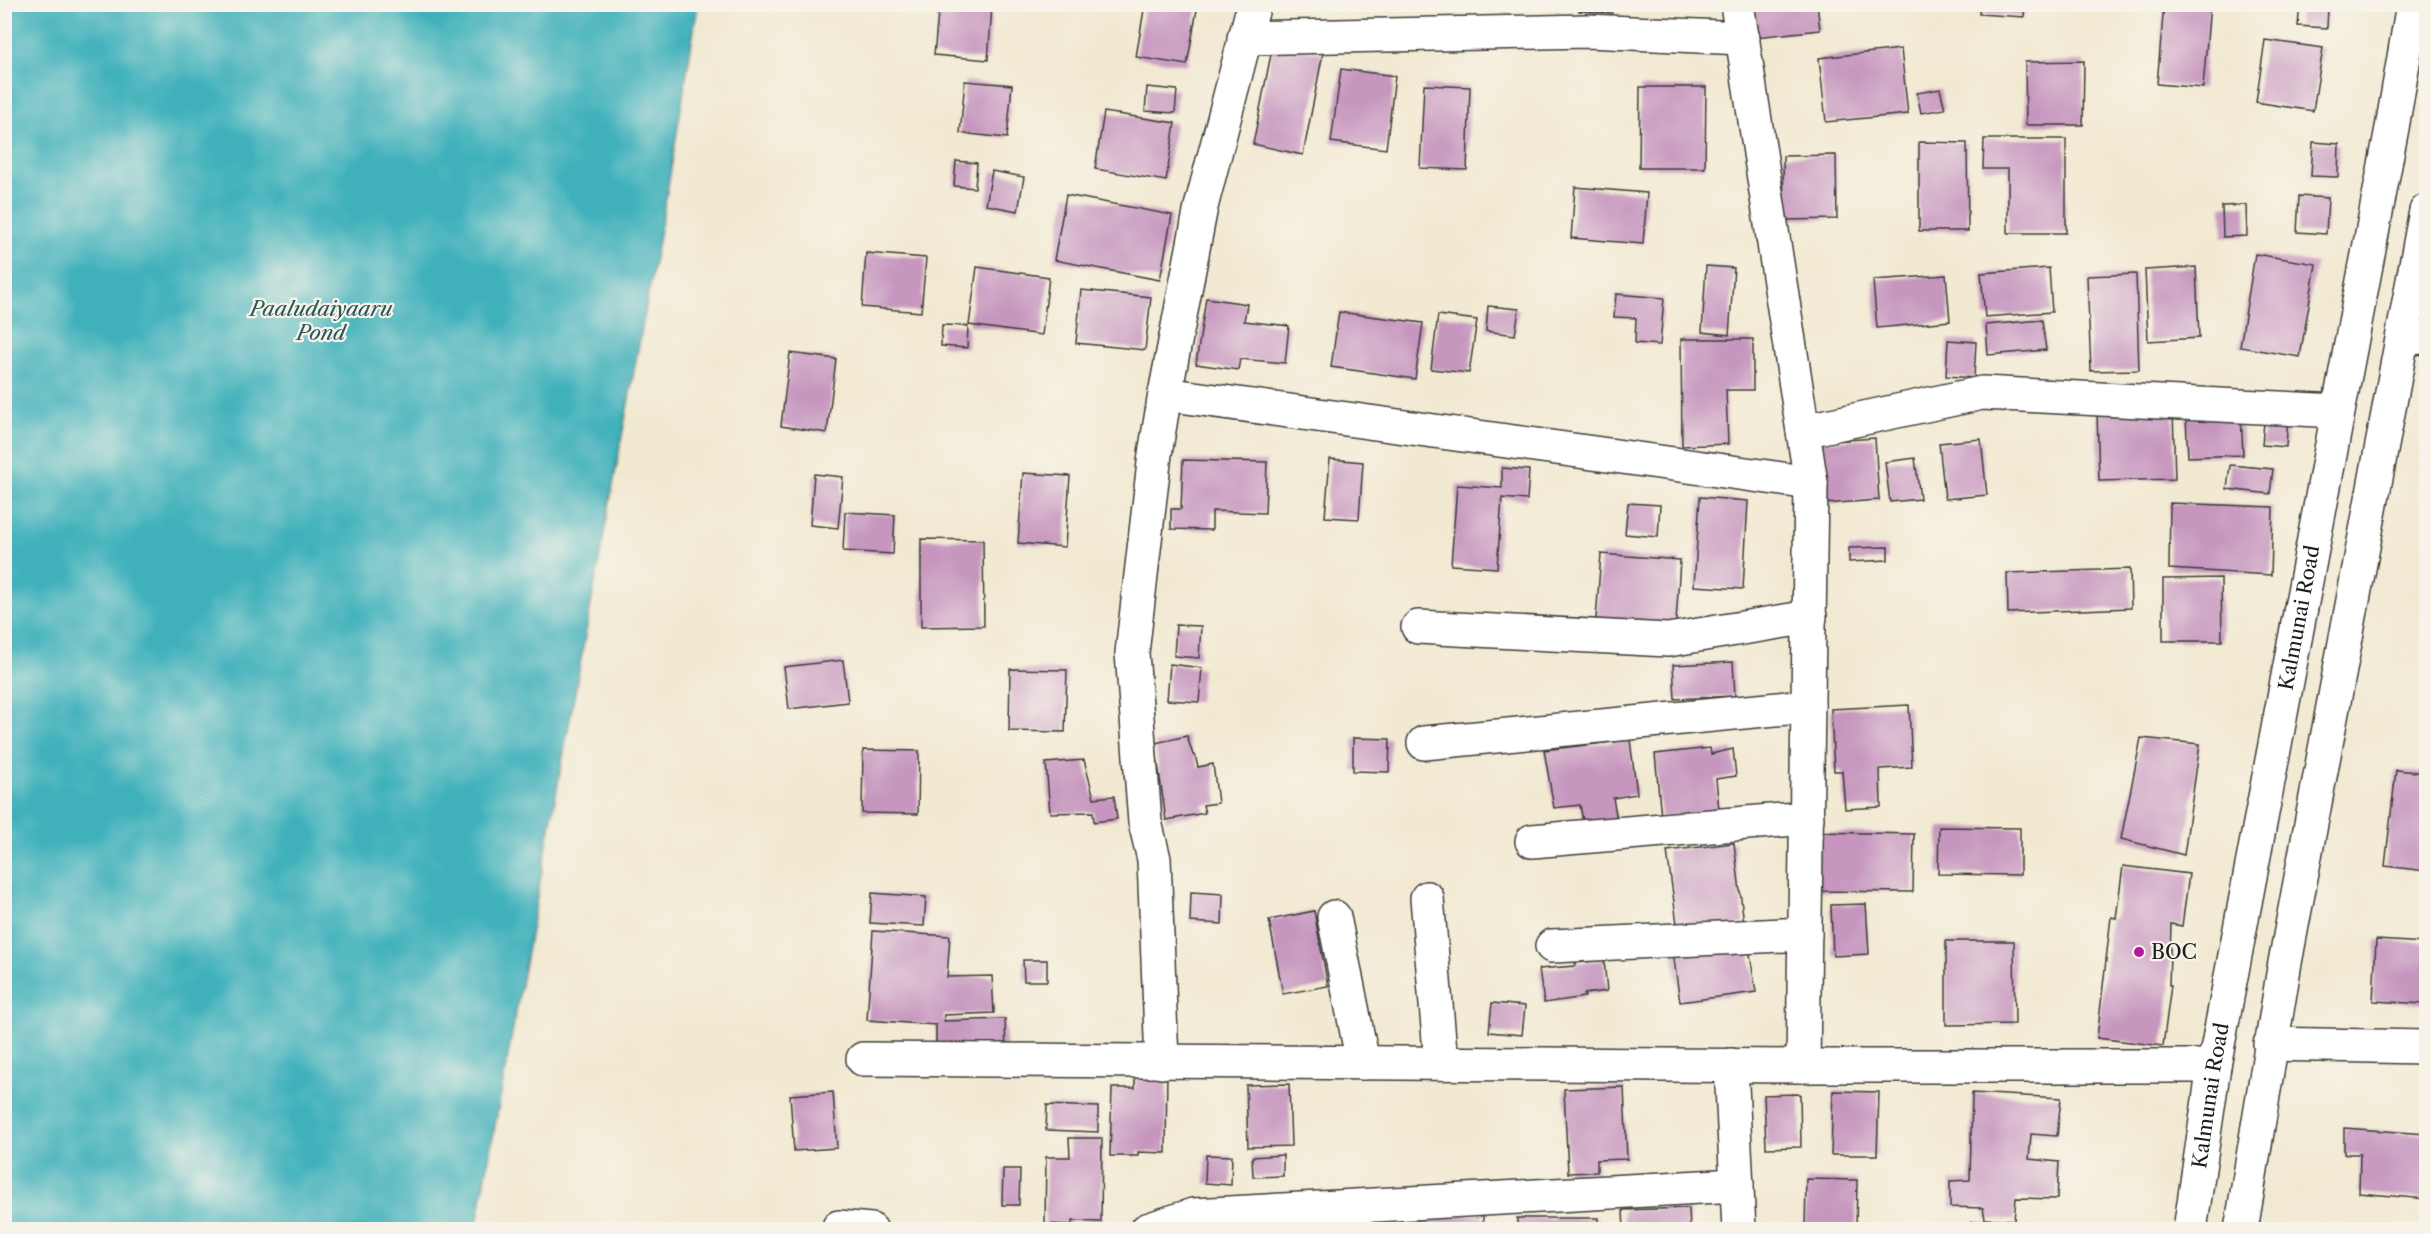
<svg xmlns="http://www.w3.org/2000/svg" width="2431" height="1234" font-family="'Libre Caslon Text',serif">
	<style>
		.water { fill: #41b1bb; stroke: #2e666c; stroke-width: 1.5 }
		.building { fill: #c696bf }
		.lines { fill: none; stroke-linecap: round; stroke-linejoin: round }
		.minor-casing { stroke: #3c3b37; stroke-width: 36 }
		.highway-casing { stroke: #3c3b37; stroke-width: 36 }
		.minor { stroke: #fff; stroke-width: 33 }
		.highway { stroke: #fff; stroke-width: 33 }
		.poi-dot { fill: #b5179e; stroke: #f7f3e8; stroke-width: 2 }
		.labels { text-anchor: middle; stroke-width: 4.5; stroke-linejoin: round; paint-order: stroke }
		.street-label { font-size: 20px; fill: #1c1c1c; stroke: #f7f3e8 }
		.poi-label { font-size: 20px; fill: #1c1c1c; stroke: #f7f3e8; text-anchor: start }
		.water-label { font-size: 21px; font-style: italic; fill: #2b585c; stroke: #f7f3e8 }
	</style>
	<rect width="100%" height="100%" fill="#f7f3e8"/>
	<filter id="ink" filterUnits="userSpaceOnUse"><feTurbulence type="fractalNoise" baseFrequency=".0167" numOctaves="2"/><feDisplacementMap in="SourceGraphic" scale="12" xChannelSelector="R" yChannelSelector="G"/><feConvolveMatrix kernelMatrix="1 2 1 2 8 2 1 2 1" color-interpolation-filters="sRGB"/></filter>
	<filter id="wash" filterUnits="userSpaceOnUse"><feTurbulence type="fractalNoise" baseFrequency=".008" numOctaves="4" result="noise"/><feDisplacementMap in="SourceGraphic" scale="24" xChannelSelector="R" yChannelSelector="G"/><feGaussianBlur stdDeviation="1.35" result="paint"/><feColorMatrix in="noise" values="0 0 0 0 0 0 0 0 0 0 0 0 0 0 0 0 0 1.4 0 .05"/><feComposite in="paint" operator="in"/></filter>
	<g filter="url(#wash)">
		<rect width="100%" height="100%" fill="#f2e9d2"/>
		<polygon class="water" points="5,4 698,5 669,181 476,1229 5,1229"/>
		<g id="blocks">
			<g class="building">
				<polygon points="939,4 992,7 988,60 934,55"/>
				<polygon points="1145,4 1198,4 1187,65 1136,57"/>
				<polygon points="1487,4 1508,4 1507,12 1487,10"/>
				<polygon points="1579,4 1612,4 1612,13 1579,11"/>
				<polygon points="1753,4 1817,4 1820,30 1756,37"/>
				<polygon points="1980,4 2025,4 2024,17 1979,14"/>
				<polygon points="2164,4 2210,4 2203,88 2157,84"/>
				<polygon points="2300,4 2328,7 2327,28 2298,26"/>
				<polygon points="2265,40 2323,48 2313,111 2256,102"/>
				<polygon points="1273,44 1323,53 1303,155 1253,144"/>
				<polygon points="1901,49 1908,114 1826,122 1819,58"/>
				<polygon points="2084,61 2083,125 2026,125 2025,62"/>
				<polygon points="1341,69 1395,76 1386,149 1331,142"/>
				<polygon points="965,81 1012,85 1007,138 960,133"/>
				<polygon points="1424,85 1470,87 1467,170 1420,168"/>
				<polygon points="1147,87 1177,90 1175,113 1145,111"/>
				<polygon points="1640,87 1706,87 1705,168 1639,168"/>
				<polygon points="1940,89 1945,109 1921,113 1917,93"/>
				<polygon points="1104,112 1175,123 1166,181 1095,169"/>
				<polygon points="1984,139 2066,139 2066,233 2008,233 2008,169 1983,169"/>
				<polygon points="1919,142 1967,143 1968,231 1919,231"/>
				<polygon points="2313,142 2339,144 2338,177 2311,176"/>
				<polygon points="1836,155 1837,219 1784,220 1783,156"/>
				<polygon points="956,161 977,163 975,188 954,186"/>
				<polygon points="992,171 1024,177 1018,211 986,205"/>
				<polygon points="1575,187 1647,193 1643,244 1571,238"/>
				<polygon points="1066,195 1172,215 1160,280 1054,260"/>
				<polygon points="2299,196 2328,198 2326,234 2297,232"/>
				<polygon points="2246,205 2247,236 2223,237 2222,206"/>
				<polygon points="866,253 926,258 921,312 862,307"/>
				<polygon points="2255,254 2316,264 2300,357 2240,347"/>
				<polygon points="1706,266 1734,268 1729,335 1702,332"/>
				<polygon points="977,267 1049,277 1042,335 969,325"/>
				<polygon points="2196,267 2199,338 2148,341 2145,270"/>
				<polygon points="2049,268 2052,312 1985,317 1981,273"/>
				<polygon points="2136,274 2139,370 2091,371 2087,276"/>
				<polygon points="1946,275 1950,321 1877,328 1873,280"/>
				<polygon points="1081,290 1151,297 1145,350 1076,343"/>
				<polygon points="1616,294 1664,298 1660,345 1635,343 1636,318 1614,317"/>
				<polygon points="1206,298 1247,304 1244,321 1289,326 1285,363 1240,359 1238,370 1196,364"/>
				<polygon points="1488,306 1519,309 1515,335 1486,331"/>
				<polygon points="1339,312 1423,323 1415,379 1331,367"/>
				<polygon points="1438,315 1477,320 1469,373 1431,369"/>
				<polygon points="2042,320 2046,350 1988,355 1986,325"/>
				<polygon points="942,325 968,326 967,348 941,346"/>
				<polygon points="1681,339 1753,339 1753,390 1726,390 1728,444 1682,446"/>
				<polygon points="1948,340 1976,342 1974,378 1946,376"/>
				<polygon points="790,353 836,359 827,433 781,426"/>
				<polygon points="2173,410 2175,479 2099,481 2097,412"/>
				<polygon points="2265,411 2288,413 2286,447 2262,445"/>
				<polygon points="2241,415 2243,455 2188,457 2186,418"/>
				<polygon points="1875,438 1879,500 1823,504 1819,442"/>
				<polygon points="1981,439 1987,495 1945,499 1939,443"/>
				<polygon points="1915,458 1920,499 1890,502 1885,462"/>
				<polygon points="1330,459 1363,462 1359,519 1325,517"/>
				<polygon points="1183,460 1267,462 1265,513 1212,511 1212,530 1171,529 1171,509 1181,509"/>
				<polygon points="2230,465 2273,469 2270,494 2227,489"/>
				<polygon points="1502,468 1529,470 1527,500 1502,498 1497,568 1451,565 1457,485 1502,488"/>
				<polygon points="1023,473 1070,476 1065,547 1018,543"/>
				<polygon points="814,474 843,477 838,528 810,525"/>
				<polygon points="1700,497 1748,501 1743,589 1694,586"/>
				<polygon points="1628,503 1660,505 1658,537 1625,534"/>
				<polygon points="2170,503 2273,507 2271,575 2169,569"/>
				<polygon points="845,512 895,515 893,554 843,551"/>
				<polygon points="921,539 983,540 984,626 921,627"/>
				<polygon points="1888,547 1888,560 1849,562 1849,548"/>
				<polygon points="1601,554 1680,560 1675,638 1595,632"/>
				<polygon points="2130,569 2131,608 2008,613 2007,573"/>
				<polygon points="2221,578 2222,641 2163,641 2163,579"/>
				<polygon points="1176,625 1201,626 1199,658 1174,656"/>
				<polygon points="843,660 848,702 789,709 784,667"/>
				<polygon points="1733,662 1735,696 1675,699 1673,665"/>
				<polygon points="1170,664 1202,668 1199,702 1167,700"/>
				<polygon points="1010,669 1067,670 1065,732 1009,731"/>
				<polygon points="1909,705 1912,767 1880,769 1881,807 1845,809 1842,771 1834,771 1831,709"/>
				<polygon points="2425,730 2426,730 2426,752 2422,752"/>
				<polygon points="1187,736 1193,755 1195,755 1198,767 1213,764 1218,803 1203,805 1205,813 1166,820 1155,743"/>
				<polygon points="1353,738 1390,739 1389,772 1353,771"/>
				<polygon points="2141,738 2200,744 2184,855 2121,839"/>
				<polygon points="1630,740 1637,794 1613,798 1617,820 1584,827 1580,805 1554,808 1544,750"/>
				<polygon points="1710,748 1711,754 1733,749 1736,776 1716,779 1719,810 1661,817 1655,754"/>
				<polygon points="863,750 919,751 918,814 862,813"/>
				<polygon points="1084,760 1094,798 1114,796 1117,819 1094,822 1093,812 1050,813 1046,763"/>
				<polygon points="2396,770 2426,773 2426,871 2385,866"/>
				<polygon points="1939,827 2020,828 2020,875 1938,874"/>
				<polygon points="1815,832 1914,834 1913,892 1814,891"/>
				<polygon points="1734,843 1744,923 1678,931 1667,851"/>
				<polygon points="2123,866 2189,874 2182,926 2171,924 2169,985 2171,985 2163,1046 2097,1038 2111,917 2116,918"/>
				<polygon points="1191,892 1223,894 1222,924 1190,922"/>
				<polygon points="872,893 926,897 924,926 870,923"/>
				<polygon points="1866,904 1869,954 1833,956 1831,905"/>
				<polygon points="1314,911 1328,986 1283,994 1269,920"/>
				<polygon points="873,931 950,936 947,977 992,976 994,1013 944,1015 944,1021 1005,1019 1006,1054 936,1055 936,1025 867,1020"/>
				<polygon points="2376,940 2426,943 2426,1004 2373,1001"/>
				<polygon points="1946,941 2014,941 2015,1024 1946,1025"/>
				<polygon points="1748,942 1756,992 1680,1002 1673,952"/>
				<polygon points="1023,960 1047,960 1047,981 1024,981"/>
				<polygon points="1604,960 1607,991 1584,994 1585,997 1544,1003 1539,969 1575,966 1575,963"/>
				<polygon points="1492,1003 1525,1006 1522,1035 1489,1032"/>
				<polygon points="1135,1068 1167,1069 1166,1153 1138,1152 1138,1156 1110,1156 1112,1088 1135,1088"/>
				<polygon points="1289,1084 1291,1146 1248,1147 1246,1085"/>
				<polygon points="1624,1087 1627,1159 1597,1160 1597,1172 1568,1173 1564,1089"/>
				<polygon points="1833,1091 1879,1092 1877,1155 1831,1155"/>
				<polygon points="833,1092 837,1148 794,1151 790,1095"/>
				<polygon points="1972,1093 2061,1098 2057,1136 2031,1134 2029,1159 2059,1162 2057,1199 2016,1198 2014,1220 1985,1219 1983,1208 1950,1207 1950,1181 1970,1180"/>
				<polygon points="1800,1094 1801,1147 1766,1148 1764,1095"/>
				<polygon points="1047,1105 1098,1107 1098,1132 1046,1130"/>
				<polygon points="2344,1128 2426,1134 2426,1199 2359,1193 2360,1154 2344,1154"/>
				<polygon points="1069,1138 1102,1138 1101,1222 1072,1221 1072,1225 1045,1224 1046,1157 1070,1157"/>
				<polygon points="1206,1155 1232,1156 1231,1185 1205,1183"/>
				<polygon points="1283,1155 1283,1176 1253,1177 1252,1157"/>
				<polygon points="1003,1169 1020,1169 1019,1205 1002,1205"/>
				<polygon points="1806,1179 1857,1180 1856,1230 1805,1230"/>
				<polygon points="1689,1208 1690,1230 1624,1230 1623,1210"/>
				<rect x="1418" y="1214" width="65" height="16"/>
				<rect x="1517" y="1218" width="81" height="12"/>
				<polygon points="1971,1222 2037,1228 2037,1230 1971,1230"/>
			</g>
		</g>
	</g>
	<g filter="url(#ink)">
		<use href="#blocks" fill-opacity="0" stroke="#3c3b37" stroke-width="1.5"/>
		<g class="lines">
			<g class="minor-casing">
				<g id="minor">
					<polyline points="1737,4 1811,483 1803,1066"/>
					<polyline points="1244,38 1587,31 1743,38"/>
					<polyline points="2404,338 2426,337"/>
					<polyline points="1165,394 1811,483"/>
					<polyline points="1803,431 1982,393 2338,411"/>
					<polyline points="1418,627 1668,640 1810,617"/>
					<polyline points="1424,743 1808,706"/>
					<polyline points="1532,841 1807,818"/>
					<polyline points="1427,898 1441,1063"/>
					<polyline points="1334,917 1363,1063"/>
					<polyline points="1552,946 1805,934"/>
					<polyline points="2270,1044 2426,1047"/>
					<polyline points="863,1059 1803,1066 2214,1066"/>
					<polyline points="1162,1062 1154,859 1145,822 1132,653 1155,454 1165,394 1201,207 1254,4"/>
					<polyline points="1731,1065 1739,1230"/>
					<polyline points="839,1227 871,1230"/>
					<polyline points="1147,1230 1193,1215 1737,1185"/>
				</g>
			</g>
			<g class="highway-casing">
				<g id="highway">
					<path id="s1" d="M2190,1230l24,-164 178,-938 21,-124"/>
					<polyline points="2241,1230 2284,968 2426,211"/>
				</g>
			</g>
			<use href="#minor" class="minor"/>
			<use href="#highway" class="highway"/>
		</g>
	</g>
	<circle class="poi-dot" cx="2139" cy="952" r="6"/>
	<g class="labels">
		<g class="street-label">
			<text dy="7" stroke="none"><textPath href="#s1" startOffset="622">Kalmunai Road</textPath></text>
			<text dy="7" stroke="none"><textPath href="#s1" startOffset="136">Kalmunai Road</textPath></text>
		</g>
		<g class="poi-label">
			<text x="2151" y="959">BOC</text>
		</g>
		<g class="water-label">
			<text x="321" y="316">Paaludaiyaaru<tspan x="321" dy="24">Pond</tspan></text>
		</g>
	</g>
	<rect width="2431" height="1234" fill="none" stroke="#f7f3e8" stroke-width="24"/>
</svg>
